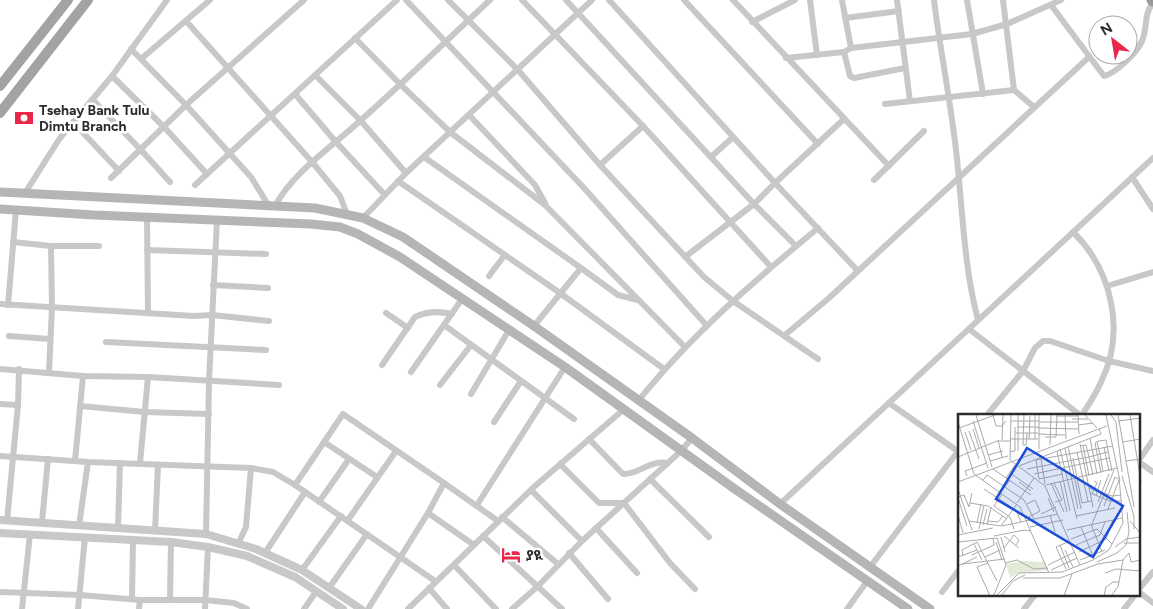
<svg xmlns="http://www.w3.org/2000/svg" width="1153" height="609" font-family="Figtree,'Noto Sans Ethiopic',sans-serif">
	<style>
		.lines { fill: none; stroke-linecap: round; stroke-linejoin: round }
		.minor { stroke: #c8c8c8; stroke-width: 6 }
		.tertiary { stroke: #c8c8c8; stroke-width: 8 }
		.secondary { stroke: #b5b5b5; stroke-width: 9 }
		.primary { stroke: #a3a3a3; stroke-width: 10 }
		.trunk { stroke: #9a9a9a; stroke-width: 11 }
		.labels { text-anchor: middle; stroke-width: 5; stroke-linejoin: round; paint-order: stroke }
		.poi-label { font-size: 14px; font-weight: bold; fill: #2b2b2b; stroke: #fff; text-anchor: start }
		.inset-road { fill: none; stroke: #aaa; stroke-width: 1 }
		.view { fill: #1d4ed8; fill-opacity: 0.15; stroke: #1d4ed8; stroke-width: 2.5 }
		.inset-edge { fill: none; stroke: #2b2b2b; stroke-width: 2.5 }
	</style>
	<rect width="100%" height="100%" fill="#fff"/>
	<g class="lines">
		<g class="minor">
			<polyline points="406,0 584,188 707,326"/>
			<polyline points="448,0 518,70 600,165 704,277 733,301 818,359"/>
			<polyline points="522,0 643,126 771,267"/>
			<polyline points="566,0 754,204 796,246"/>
			<polyline points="609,0 775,183 844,119"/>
			<polyline points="684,0 818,144"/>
			<polyline points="733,0 889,166"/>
			<polyline points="810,0 817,55"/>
			<polyline points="842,0 851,48"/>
			<polyline points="897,0 910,101"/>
			<path d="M934,0c7,57 19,112 24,169 5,51 7,102 20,151"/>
			<polyline points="967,0 983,94"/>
			<polyline points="1003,0 1014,90 1034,107"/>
			<path d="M1051,5l53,71c12,-3 33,-23 38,-35 6,-13 1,-26 11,-38"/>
			<polyline points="845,18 899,11"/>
			<polyline points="186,21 313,163 340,196 347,214"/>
			<polyline points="752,22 795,0"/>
			<polyline points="355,38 400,84 450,132 545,205 685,347"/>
			<polyline points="131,49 186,105 251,177 269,206"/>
			<polyline points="844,52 850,76 854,78 905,68"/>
			<polyline points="786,58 844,52 851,48 972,34 1007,24 1061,0"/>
			<polyline points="141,59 210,0"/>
			<polyline points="315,75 361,121 406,173"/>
			<polyline points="112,76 165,128 207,174"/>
			<polyline points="295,94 336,142 384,194"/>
			<polyline points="93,100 141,150 170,182"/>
			<polyline points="885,104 1014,90"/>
			<polyline points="469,115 535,185 545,203"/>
			<polyline points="73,122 119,171"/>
			<polyline points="424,157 581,268 534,326"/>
			<polyline points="711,157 732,138"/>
			<polyline points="600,165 643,126"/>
			<polyline points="1132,177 1153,209"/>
			<polyline points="111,178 186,105 304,0"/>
			<polyline points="874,180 924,131"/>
			<polyline points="398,181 560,293 664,369"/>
			<polyline points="195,185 397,0"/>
			<polyline points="25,193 60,138 112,76 167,0"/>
			<path d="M275,206c19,-35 57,-59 86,-86 44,-39 86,-80 129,-120"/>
			<polyline points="147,217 148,313"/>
			<polyline points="363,218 406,173 592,0"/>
			<path d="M1073,232c39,38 53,100 28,150 -5,12 -12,22 -19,33"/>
			<polyline points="13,242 51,246 99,246"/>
			<polyline points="147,250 266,254"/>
			<polyline points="685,257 754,204 775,183 857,270"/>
			<polyline points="581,268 618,295 638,300"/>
			<polyline points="489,276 504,256"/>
			<polyline points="213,285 268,288"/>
			<polyline points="1107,286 1153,272"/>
			<polyline points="0,304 194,316 212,315 269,321"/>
			<polyline points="8,305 16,210"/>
			<polyline points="386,313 408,328"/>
			<polyline points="444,325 574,419"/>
			<polyline points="969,329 1080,415"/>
			<polyline points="785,335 829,298 1089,57"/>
			<polyline points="9,336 50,339"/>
			<polyline points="106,342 266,350"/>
			<path d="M382,365l33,-48c12,-6 24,-6 37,-3"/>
			<polyline points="0,369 83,376 148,377 279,385"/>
			<polyline points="49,372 52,307 51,246"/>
			<polyline points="411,372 462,299"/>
			<polyline points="440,385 471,345"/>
			<polyline points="471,394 509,330"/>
			<path d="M639,400c52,-65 115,-119 179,-172"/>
			<polyline points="889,403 959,452"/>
			<polyline points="0,404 18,405"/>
			<polyline points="80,406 145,412 209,414"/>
			<polyline points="987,415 1023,371 1035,348 1043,341 1050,341 1109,361 1153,371"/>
			<polyline points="494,422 521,381"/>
			<path d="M589,439l34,35c16,1 25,-14 45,-11"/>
			<polyline points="324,442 377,477"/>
			<polyline points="0,456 88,462 251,468 273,472 295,485 435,581"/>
			<polyline points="1139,460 1153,440"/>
			<polyline points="75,461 83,376"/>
			<polyline points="1139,462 1153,472"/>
			<polyline points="140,463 148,377"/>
			<polyline points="560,464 599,503 624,503 670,563 695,589"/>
			<polyline points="650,479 709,537"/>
			<polyline points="444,483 498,521"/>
			<polyline points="295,485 343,414 444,483 428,513 368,609"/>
			<polyline points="531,490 582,541"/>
			<polyline points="319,502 349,459"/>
			<polyline points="780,504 1153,158"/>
			<polyline points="477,505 565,367"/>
			<polyline points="428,513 474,545"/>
			<polyline points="502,517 558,564"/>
			<polyline points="348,520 396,451"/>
			<polyline points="7,521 18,405 19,369"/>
			<polyline points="42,522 48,459"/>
			<polyline points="79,526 88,462"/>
			<polyline points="118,528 120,463"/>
			<polyline points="596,528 637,573"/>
			<polyline points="155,531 158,465"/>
			<polyline points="206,534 209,381 217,220"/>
			<polyline points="483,536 562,609"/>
			<polyline points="238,544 246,527 251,468"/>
			<polyline points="265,553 305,492"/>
			<polyline points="569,553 608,599"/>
			<polyline points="454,565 496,609"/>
			<polyline points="870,567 959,450"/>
			<polyline points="302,570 341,516"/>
			<polyline points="329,588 367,534"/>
			<polyline points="429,588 447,609"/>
			<polyline points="1139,589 1153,572"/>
			<polyline points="0,592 80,595 140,600 205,600 234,603 247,609"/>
			<polyline points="942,592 959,570"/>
			<polyline points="1139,592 1153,603"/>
			<polyline points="132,599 133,540"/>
			<polyline points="170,599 171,542"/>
			<polyline points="22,609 30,534"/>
			<polyline points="78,609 85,537"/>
			<polyline points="139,609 140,600"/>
			<polyline points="205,609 208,547"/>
			<polyline points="304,609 316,592"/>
			<polyline points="408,609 535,486 623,410"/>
			<polyline points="512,609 537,587 582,541 681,451 692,438"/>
			<polyline points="847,609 868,580"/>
			<polyline points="1024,609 1035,595"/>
			<polyline points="1124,609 1135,595"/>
		</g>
		<g class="tertiary">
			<polyline points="0,520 206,534 256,549 302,570 361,609"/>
			<polyline points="0,533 171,542 208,547 247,556 295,577 343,609"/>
		</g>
		<g class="secondary">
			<polyline points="0,192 315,208 363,218 403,237 534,326 692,438 780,504 930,609"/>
			<polyline points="0,209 94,215 311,224 340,227 358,234 400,257 565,367 732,487 908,609"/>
		</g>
		<g class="primary">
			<polyline points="0,86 68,0"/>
			<polyline points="0,113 88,0"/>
		</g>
		<polyline class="trunk" points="1152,0 1153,1"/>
	</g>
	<defs>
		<g id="bank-bare" transform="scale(1.5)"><path d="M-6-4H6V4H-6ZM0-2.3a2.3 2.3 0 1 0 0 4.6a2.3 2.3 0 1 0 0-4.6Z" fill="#e92749" stroke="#fff" stroke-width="2.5" paint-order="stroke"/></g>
		<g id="hotel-bare" transform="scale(1.5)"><path d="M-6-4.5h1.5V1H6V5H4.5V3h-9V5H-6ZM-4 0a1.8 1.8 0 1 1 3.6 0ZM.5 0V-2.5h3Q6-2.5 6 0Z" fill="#e92749" stroke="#fff" stroke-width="2.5" paint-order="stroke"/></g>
	</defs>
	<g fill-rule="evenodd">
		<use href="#bank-bare" x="24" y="118"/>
		<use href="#hotel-bare" x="511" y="555"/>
	</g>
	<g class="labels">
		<g class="poi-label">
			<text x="39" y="115">Tsehay Bank Tulu<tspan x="39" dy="16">Dimtu Branch</tspan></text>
			<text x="526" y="560">ያዪ</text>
		</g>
	</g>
	<g transform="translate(958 414)">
		<rect width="182" height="182" fill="#fff"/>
		<path d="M65,147l22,1 3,8 -29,3 -9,5 -4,-14z" fill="#e3ead8"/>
		<path class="inset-road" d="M18,1l16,52M35,1l3,11h6l4,-5M53,1l-1,45 35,26 35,79M107,1l1,24M120,1l1,19M127,1l12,13M148,1l14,66M153,1l5,7 6,50M160,1l16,92M172,1l11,67M98,2h22M114,5h16M15,7l15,47M53,7h28M160,7l23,-3M0,8l16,52 46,33 29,66M81,8h39M120,11l15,-2M59,13h22M1,14l36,-13M80,14l40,1M15,15l6,19M11,17l10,28M7,18l6,18M58,19h22M80,20l27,1M87,23h11l1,-22M132,24l7,36M52,25h28M71,25l1,-23M77,25v-24M40,26l4,17M44,26l1,-25M165,28l18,-3M122,30l13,63M65,31l1,-30M65,31h3l1,-12M92,31l1,-30M125,31l6,31M110,32l13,63M146,33l5,24M107,34l13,61M81,35v-34M102,35l17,70M60,37v-36M99,37l13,60M52,38l5,-1v-24M119,38l11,49M30,41l15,-4M0,43l39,-16h13M115,44l9,45 9,-2M83,45l4,25M78,46l77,-14M78,46l3,19M32,47l18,-5M168,47l15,-2M61,52l82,-32 -2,-5M35,55l38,26M69,55l62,-12 -3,-12 -6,1M145,58l-3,-18 8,-2M52,59l23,16M143,59l-6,-30 4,-2 7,-1 6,31M76,60l75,-16M135,61l-4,-18 11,-3 -3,-12M9,62l-2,-5 22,-8M164,62l12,40v13M48,64l9,-13M81,65l24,-5M25,66l4,-5 37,25 10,19M102,67l7,31M0,68l149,-56M61,68l12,9M93,69l13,29M96,69l8,17 -7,2M88,71l71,-17M131,74l23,8 9,-1M0,75l14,41M26,75l32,21 5,12M43,78l9,-12M132,79l20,8h12M44,80l-8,12 16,11 4,12M134,80l5,-11 -3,-2M138,81l5,-15M0,83l6,-2 5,12 3,-14M0,84l9,28M90,84l6,14M140,88l11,-28M12,89l18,3 19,13M59,89l17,-25M146,92l11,-29 3,2M150,95l11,-29M83,100l15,-7M0,101l5,18M92,101l5,17M118,102l39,-8M69,104l13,-7 -5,-11 -8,4M11,107l32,5 16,-22M30,107l10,1 5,-6M172,107l11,13M19,109l4,-19M133,110l11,28M134,110l22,-54M25,111l4,-16M29,111l4,-18M44,112l56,-12M72,113l33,-7M123,113l12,29M21,115l5,-24M109,116l55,-12M0,121l35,-7M36,122l30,-6 7,1M46,122l15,12M43,123l4,15M113,125l26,-10 15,15M0,128l39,-4 9,27 -12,30M38,128l6,18M166,129h17M16,130l8,16M102,131l9,23M118,131l24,-10 5,-13M157,133l11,-8 15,-2M46,134l10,-13 5,5 -3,5M107,136l8,17M121,138l27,-13 7,-19M171,139l2,9 10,-2M14,141l22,-10 -1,-7M5,142l-1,-6 15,-8 20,39M0,143l19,-7M27,143l15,-7M122,146l25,-10M139,148l20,-9 9,-8 3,-13 -2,-20M30,149l-11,4 13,29M47,149l12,-3 17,9 14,-1M4,150l43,-5M90,151l27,-13M0,152l19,-9M108,155l-10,-22 14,-6M93,156l26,-12M147,159l11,-4 25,2M65,164h37l38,-14 25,-4 6,-7M38,182l23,-23 43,-1 31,-12 16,-10 14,-27 -4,-46M43,182l12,-15 12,-6M106,182l8,-22M146,182l2,-9 7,-5h6M153,182l7,-9 5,-27"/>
		<path class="view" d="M69,34l96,58 -30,51 -97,-58z"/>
		<rect width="182" height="182" class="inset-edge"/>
	</g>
	<g transform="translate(1113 40) rotate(329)"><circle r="24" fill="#ffffff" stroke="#aaaaaa"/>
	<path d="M0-4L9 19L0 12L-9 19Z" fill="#e92749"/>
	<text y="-8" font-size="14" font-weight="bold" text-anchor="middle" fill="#2b2b2b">N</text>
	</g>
</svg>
